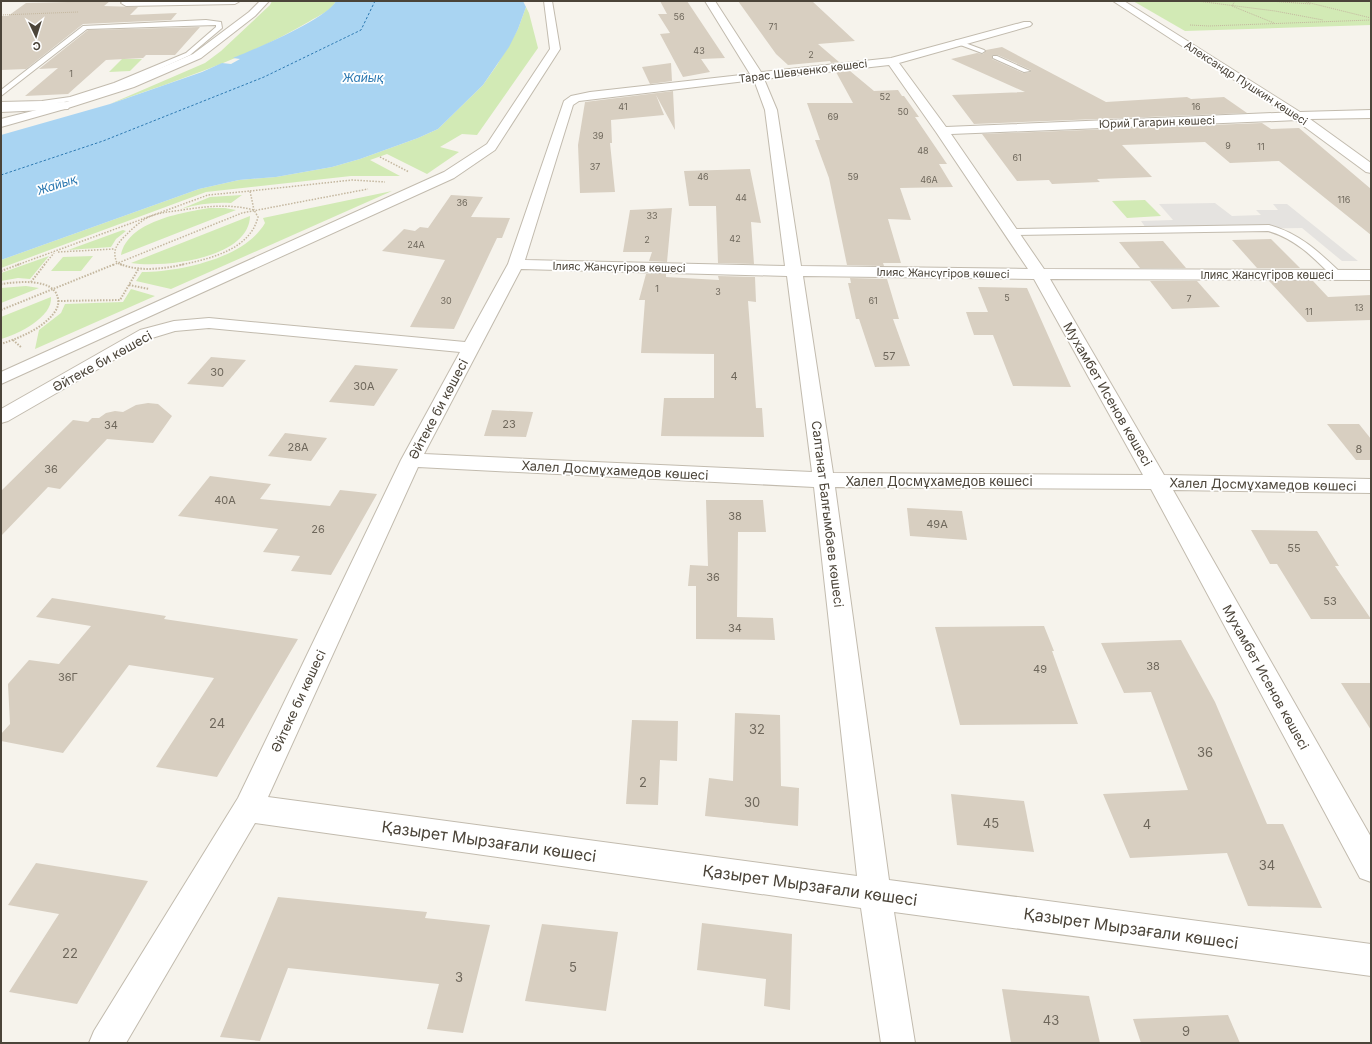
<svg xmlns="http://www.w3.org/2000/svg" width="1372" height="1044" font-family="Inter,sans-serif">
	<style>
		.green { fill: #d2eab5 }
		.parking { fill: #e5e3e0 }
		.water { fill: #a9d4f2 }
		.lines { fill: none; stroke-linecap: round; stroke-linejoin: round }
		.ferry { stroke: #2e7ab2; stroke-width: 1; stroke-dasharray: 2.5 2; stroke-linecap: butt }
		.building { fill: #d8cfc1; fill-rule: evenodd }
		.service-casing { stroke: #c2bbae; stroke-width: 2 }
		.pedestrian-casing { stroke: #c2bbae; stroke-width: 2 }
		.minor-casing { stroke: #c2bbae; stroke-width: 2 }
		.tertiary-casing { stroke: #c2bbae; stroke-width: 2 }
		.path-far2 { stroke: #c4b79f; stroke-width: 1; stroke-dasharray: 1 1; stroke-linecap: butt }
		.path-far1 { stroke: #c4b79f; stroke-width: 1.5; stroke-dasharray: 1.5 1.5; stroke-linecap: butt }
		.path { stroke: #c4b79f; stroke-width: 2; stroke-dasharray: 1.5 1.5; stroke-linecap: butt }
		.service { fill: #fff; fill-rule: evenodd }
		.pedestrian { fill: #fff; fill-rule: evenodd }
		.minor { fill: #fff; fill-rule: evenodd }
		.tertiary { fill: #fff; fill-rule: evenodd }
		.labels { text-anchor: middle; stroke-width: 3.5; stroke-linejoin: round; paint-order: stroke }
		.far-number-label { font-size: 9px; fill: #6e675b }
		.far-street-label { font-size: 11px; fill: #4b4439; stroke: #fff }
		.number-label { font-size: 11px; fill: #6e675b }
		.far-water-label { font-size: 12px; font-style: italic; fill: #2e7ab2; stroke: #fff }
		.street-label { font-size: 13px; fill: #4b4439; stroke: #fff }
		.near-number-label { font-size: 13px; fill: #6e675b }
		.near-street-label { font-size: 16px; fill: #4b4439; stroke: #fff }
	</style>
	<rect width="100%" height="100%" fill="#f6f3ec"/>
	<g class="green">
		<path d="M272,1h64c-5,10 -18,15 -26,20 -62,37 -132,59 -200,83l95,-41 16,-12 49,-46z"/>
		<polygon points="1133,1 1371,1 1371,25 1185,31"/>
		<polygon points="526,7 529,13 538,48 477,135 462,134 440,147 459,152 427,174 387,154 370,160 400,176 351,176 206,192 1,268 1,260 199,189 239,180 276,177 332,167 360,159 418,138 438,129 483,85 497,65 518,29"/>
		<polygon points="122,59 142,59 130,71 109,72"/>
		<path d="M392,191l-221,98 -35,-8 6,-9c38,0 103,-14 123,-49l-2,-5z"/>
		<path d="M242,195l-11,8c-17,-1 -33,1 -50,6l29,-12z"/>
		<polygon points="1145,200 1161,216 1127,218 1112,201"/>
		<path d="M209,208h16l11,2 -115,45c7,-34 60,-42 88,-47z"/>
		<path d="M250,216c-1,43 -87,52 -119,47z"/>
		<polygon points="123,230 126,231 116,239 111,247 68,250"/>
		<polygon points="49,256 30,279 18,278 1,281 1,273"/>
		<polygon points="93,256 81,271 51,271 63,257"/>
		<polygon points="26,286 39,288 1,303 1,288"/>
		<polygon points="131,289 155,296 35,349 39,330 61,313 65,304 123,302"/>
		<path d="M51,297c2,20 -34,38 -50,42v-22z"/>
	</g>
	<polygon class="parking" points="1215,203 1232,216 1261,215 1256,210 1278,210 1273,204 1287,204 1358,261 1342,261 1302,228 1148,231 1141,221 1173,220 1159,204"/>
	<path class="water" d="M336,1h187l3,6 -8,22 -9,18 -26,38 -45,44 -20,9 -58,21 -28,8 -56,10 -37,3 -40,9 -198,71v-125l109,-31 92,-32 20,-9 9,1 9,-5 -7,-1c20,-8 94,-39 103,-57z"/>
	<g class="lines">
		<polyline class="ferry" points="1,175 103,141 264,77 361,30 375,1"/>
	</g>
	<g class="building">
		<polygon points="110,1 104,6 138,7 130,15 177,13 171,20 83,24 26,69 1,70 1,16 8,16 26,3"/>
		<polygon points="660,1 687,1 725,58 701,59 710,72 683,77 660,34 670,33 658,14 667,14"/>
		<polygon points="738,1 812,1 855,41 818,44 839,62 831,63 830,61 788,65 776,54"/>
		<polygon points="200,27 175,55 146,55 143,58 106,60 68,94 25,96 58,68 39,69 88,30"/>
		<path d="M1002,47l104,55 81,-5 4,2 33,-2 23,16 -273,11 -22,-29 73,-3 -74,-33 26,-6 6,1 3,-4zM992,55h6l33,15v2l-8,1 -31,-14z"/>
		<polygon points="671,63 672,81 650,84 642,67"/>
		<polygon points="850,71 874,91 898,90 902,96 904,96 919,117 915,117 947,164 939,164 953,187 900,188 911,220 888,219 901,263 883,263 884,266 847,265 829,178 815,140 820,140 807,103 853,103 836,72"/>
		<polygon points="673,91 675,130 656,95 664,115 611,120 612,143 610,143 615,192 580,193 578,145 585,102"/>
		<polygon points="1262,123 1271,129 1299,128 1371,189 1371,235 1279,161 1230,163 1205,142 1122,145 1152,177 1097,179 1100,182 1052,184 1049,180 1017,181 982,134"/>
		<polygon points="750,169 761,223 751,222 754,264 718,263 716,206 689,206 684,171"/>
		<polygon points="451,195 483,197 471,217 510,218 502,238 497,238 454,329 410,327 445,260 382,251 404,229 415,231 420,227 428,228"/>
		<polygon points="672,208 667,262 649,261 652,252 623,252 630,210"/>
		<polygon points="1271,239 1300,268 1257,268 1232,240"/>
		<polygon points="1163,241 1186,268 1140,268 1119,242"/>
		<polygon points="646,274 666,274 666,277 719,280 718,276 755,277 756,302 748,301 756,408 762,408 764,437 661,436 664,398 714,398 714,354 641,353 645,300 639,300"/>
		<polygon points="850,278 887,279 899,319 893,319 910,366 875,367 859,319 856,319 848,283 851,283"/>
		<polygon points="1150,281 1197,281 1220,307 1172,309"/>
		<polygon points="1269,281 1313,281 1328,297 1371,295 1371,320 1307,322"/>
		<polygon points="978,287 1027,288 1071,387 1013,386 993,335 974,335 966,312 988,312"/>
		<polygon points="211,357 246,360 223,387 187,384"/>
		<polygon points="355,365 398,369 374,406 329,402"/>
		<polygon points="148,403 158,404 172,416 153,443 107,439 60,489 48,487 1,536 1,491 73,420 88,422 92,418 99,418 106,413 115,411 123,412 136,405"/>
		<polygon points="492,410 533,412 526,437 484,436"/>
		<polygon points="1327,424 1359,424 1371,439 1371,460 1356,460"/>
		<polygon points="285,433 327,438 311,461 268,456"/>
		<polygon points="210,476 271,484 260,499 330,506 340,490 377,494 331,575 291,571 300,556 263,552 278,529 178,516"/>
		<polygon points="706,500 763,500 766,532 738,532 737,617 773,618 775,640 696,639 696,586 688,586 690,565 708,566"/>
		<polygon points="907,508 962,511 967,540 910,536"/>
		<polygon points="1251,530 1317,531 1339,566 1335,566 1371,619 1311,619 1277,564 1270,564"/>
		<polygon points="52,598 166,616 164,619 298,639 217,777 156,767 214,678 129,665 63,753 1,741 1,734 10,724 8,684 29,660 59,664 91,626 36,617"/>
		<polygon points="1044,626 1054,651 1052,651 1078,724 960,725 935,627"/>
		<polygon points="1181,640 1215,702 1267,824 1283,824 1322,908 1248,906 1227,853 1130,858 1103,794 1188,790 1151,692 1124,693 1101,643"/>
		<polygon points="1341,683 1371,683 1371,730"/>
		<polygon points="735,713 780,715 781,786 799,788 798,826 705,816 709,778 733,781"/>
		<polygon points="632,720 678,721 677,761 660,760 658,805 626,804"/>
		<polygon points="951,794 1024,801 1034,852 957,845"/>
		<polygon points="36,863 148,881 77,1004 9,992 59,914 8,905"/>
		<polygon points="278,897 427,912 425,918 490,925 463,1033 427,1029 439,984 288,968 260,1041 220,1037"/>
		<polygon points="702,923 792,934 790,1010 764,1006 766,979 697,970"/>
		<polygon points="542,924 618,932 606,1011 525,1001"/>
		<polygon points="1002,989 1089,996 1100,1043 1011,1043"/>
		<polygon points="1228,1015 1240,1043 1141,1043 1133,1019"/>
	</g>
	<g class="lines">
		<g class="service-casing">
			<g id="service">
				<polygon points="206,20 221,22 222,28 190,55 120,87 71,101 42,105 1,106 1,102 42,101 70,97 114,83 186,53 216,27 216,25 87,29 1,96 1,90 83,26"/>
				<polygon points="957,40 984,50 985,51 982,53 955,43 955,41"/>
				<polygon points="993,56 997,56 1030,71 1024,72 993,58"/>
				<path d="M1269,225c30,8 50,27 72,48l1,2 -1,2h-8c-19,-19 -37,-38 -65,-46l-257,4 -5,-3 5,-3z"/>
			</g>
		</g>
		<g class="pedestrian-casing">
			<g id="pedestrian">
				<polygon points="260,1 269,1 255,16 201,58 134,87 68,108 1,127 1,119 60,104 126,83 193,54 249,12"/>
				<polygon points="544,1 552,1 560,49 495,150 454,178 1,384 1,372 444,172 487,144 550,49"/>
			</g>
		</g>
		<g class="minor-casing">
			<g id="minor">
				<polygon points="123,1 240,1 235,4 126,6 121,3"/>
				<path d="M705,1h10l46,71 130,-14 133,-36h6l2,2 -2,2 -131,37 47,64 352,-15 4,1 2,3 -2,3 -4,1 -347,14 93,135 327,1v10l-321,-1 114,196 207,4v14l-198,-3 198,347v45l-11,-4 -209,-389 -316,-2 54,393 482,64v32l-477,-64 21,131h-34l-20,-135 -606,-85 -129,220h-37l5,-12 144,-233 163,-338 59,-108 -251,-24 -34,3 -23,7 -144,83 -7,2v-14l139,-79 34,-9 35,-3 256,24 43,-78 56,-163 7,-5 19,-4 160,-18zM889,65l47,67 92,137 -227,-3 -24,-156 -13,-31zM754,80l11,30 20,156 -260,-6 48,-155 6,-4zM521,269l266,7 25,196 -388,-18zM803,276l231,3 109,196 -310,-2zM418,467l396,20 43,389 -589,-79z"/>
				<polygon points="64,102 68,103 70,106 68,109 1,112 1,104"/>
			</g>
		</g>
		<g class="tertiary-casing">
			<polygon id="tertiary" points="1113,1 1124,1 1300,112 1371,110 1371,118 1310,119 1371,163 1371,173 1366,172 1294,119"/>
		</g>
		<g class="path-far2">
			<polyline points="1197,1 1275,11 1323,20"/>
			<polyline points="1235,1 1232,6 1274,23"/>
			<polyline points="1269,1 1311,4"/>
			<polyline points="1302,1 1371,18"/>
			<polyline points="1,15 78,12"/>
			<polyline points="1190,25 1209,26 1371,20"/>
		</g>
		<g class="path-far1">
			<polyline points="380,157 409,172"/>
			<polyline points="250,191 352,180 385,182"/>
			<polyline points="58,252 114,249"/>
			<polyline points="17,265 208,195 250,191 254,210"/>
			<polyline points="44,265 54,253"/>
			<polyline points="113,265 242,213 368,189"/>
			<path d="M122,265l-5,-2c-5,-12 -1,-18 8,-27 7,-7 16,-16 26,-20 8,-3 16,-4 24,-5 27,-4 52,-8 79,-1"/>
			<path d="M180,265c29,-6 70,-15 78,-48l-4,-7"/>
		</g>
		<g class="path">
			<path d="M120,264c20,8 44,5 65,0"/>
			<polyline points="1,271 20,264"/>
			<polyline points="31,282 45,264"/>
			<path d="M1,284c15,-2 54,-7 57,15 1,6 -1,10 -4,14 -12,16 -35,25 -53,31"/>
			<polyline points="129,285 149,289"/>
			<polyline points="58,301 120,300 139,268"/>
			<polyline points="1,310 115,264"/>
			<polyline points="13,340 22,348"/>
		</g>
		<use href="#service" class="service"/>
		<use href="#pedestrian" class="pedestrian"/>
		<use href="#minor" class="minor"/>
		<use href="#tertiary" class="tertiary"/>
	</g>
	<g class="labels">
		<g class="far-number-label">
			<text x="679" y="20">56</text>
			<text x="773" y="30">71</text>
			<text x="699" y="54">43</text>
			<text x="811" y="58">2</text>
			<text x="71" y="77">1</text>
			<text x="885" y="100">52</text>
			<text x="623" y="110">41</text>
			<text x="1196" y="110">16</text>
			<text x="903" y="115">50</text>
			<text x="833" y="120">69</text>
			<text x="598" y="139">39</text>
			<text x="1228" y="149">9</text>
			<text x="1261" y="150">11</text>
			<text x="923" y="154">48</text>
			<text x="1017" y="161">61</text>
			<text x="595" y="170">37</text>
			<text x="703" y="180">46</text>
			<text x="853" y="180">59</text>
			<text x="929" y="183">46А</text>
			<text x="741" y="201">44</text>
			<text x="1344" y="203">116</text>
			<text x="462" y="206">36</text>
			<text x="652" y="219">33</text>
			<text x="735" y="242">42</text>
			<text x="647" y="243">2</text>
			<text x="416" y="248">24А</text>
			<text x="657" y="292">1</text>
			<text x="718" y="295">3</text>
			<text x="1007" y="301">5</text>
			<text x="1189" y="302">7</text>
			<text x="446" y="304">30</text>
			<text x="873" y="304">61</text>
			<text x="1359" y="311">13</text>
			<text x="1309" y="315">11</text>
		</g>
		<g class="far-street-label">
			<text transform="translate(803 71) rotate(-7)" y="4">Тарас Шевченко көшесі</text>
			<text transform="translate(1246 83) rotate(33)" y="4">Александр Пушкин көшесі</text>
			<text transform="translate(1157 122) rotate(-2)" y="4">Юрий Гагарин көшесі</text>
			<text transform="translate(619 267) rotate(1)" y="4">Ілияс Жансүгіров көшесі</text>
			<text transform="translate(943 273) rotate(1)" y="4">Ілияс Жансүгіров көшесі</text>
			<text x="1267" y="279">Ілияс Жансүгіров көшесі</text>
		</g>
		<g class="number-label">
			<text x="889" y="360">57</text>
			<text x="217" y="376">30</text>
			<text x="734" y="380">4</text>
			<text x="364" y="390">30А</text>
			<text x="509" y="428">23</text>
			<text x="111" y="429">34</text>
			<text x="298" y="451">28А</text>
			<text x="1359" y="453">8</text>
			<text x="51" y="473">36</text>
			<text x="225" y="504">40А</text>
			<text x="735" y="520">38</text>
			<text x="937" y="528">49А</text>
			<text x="318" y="533">26</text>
			<text x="1294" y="552">55</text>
			<text x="713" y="581">36</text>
			<text x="1330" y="605">53</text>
			<text x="735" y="632">34</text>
			<text x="1153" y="670">38</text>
			<text x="1040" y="673">49</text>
			<text x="68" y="681">36Г</text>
		</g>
		<g class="far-water-label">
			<text x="363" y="82">Жайық</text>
			<text transform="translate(57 185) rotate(-18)" y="4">Жайық</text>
		</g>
		<g class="street-label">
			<text transform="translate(102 361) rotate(-29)" y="5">Әйтеке би көшесі</text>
			<text transform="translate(1108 394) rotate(60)" y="5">Мухамбет Исенов көшесі</text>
			<text transform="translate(438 409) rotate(-62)" y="5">Әйтеке би көшесі</text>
			<text transform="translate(615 470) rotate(3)" y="5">Халел Досмұхамедов көшесі</text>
			<text x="939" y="486">Халел Досмұхамедов көшесі</text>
			<text transform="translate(1263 484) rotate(1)" y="5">Халел Досмұхамедов көшесі</text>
			<text transform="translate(828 514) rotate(83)" y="5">Салтанат Балғымбаев көшесі</text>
			<text transform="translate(1266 677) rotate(61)" y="5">Мухамбет Исенов көшесі</text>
			<text transform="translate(298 701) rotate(-65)" y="5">Әйтеке би көшесі</text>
		</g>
		<g class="near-number-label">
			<text x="217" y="728">24</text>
			<text x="757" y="734">32</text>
			<text x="1205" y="757">36</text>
			<text x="643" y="787">2</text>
			<text x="752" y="807">30</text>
			<text x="991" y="828">45</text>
			<text x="1147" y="829">4</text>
			<text x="1267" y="870">34</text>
			<text x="70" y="958">22</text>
			<text x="573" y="972">5</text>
			<text x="459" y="982">3</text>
			<text x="1051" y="1025">43</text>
			<text x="1186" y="1036">9</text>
		</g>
		<g class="near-street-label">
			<text transform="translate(489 841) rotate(8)" y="6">Қазырет Мырзағали көшесі</text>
			<text transform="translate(810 885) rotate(8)" y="6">Қазырет Мырзағали көшесі</text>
			<text transform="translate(1131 928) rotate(8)" y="6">Қазырет Мырзағали көшесі</text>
		</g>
	</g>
	<rect width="1372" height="1044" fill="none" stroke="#4b4439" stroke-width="4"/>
	<g transform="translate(36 36) rotate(176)" stroke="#ffffff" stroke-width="3" paint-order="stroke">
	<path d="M0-3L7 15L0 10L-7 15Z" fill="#4b4439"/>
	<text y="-6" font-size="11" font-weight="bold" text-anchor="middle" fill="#4b4439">С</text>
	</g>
</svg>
